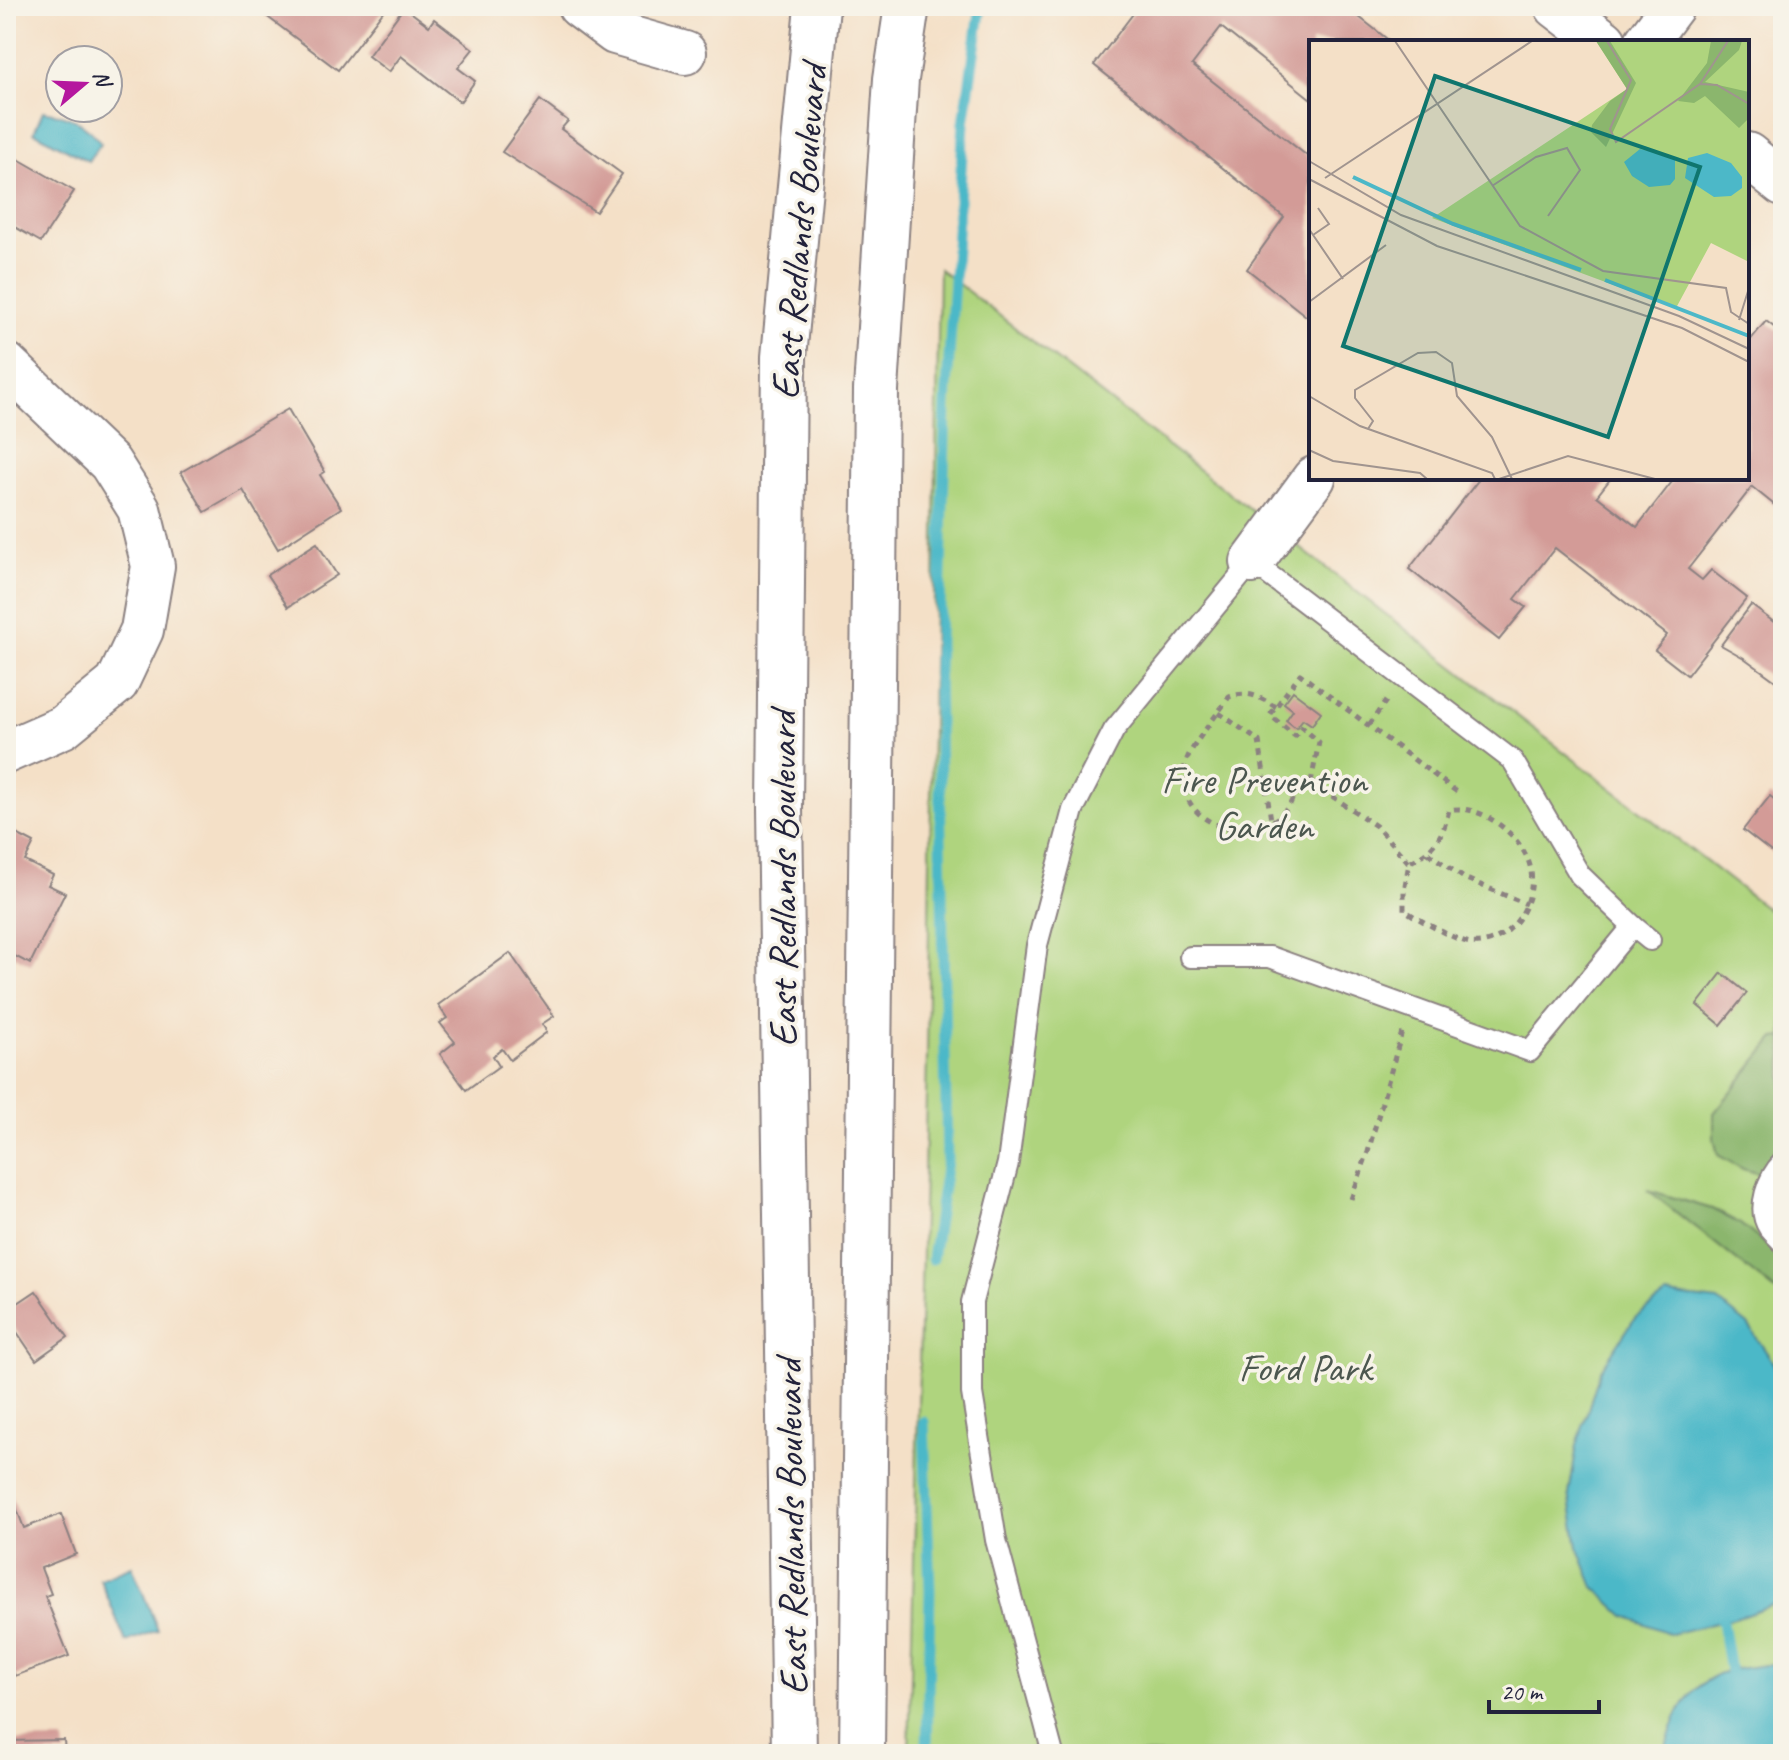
<svg xmlns="http://www.w3.org/2000/svg" width="1789" height="1760" font-family="Caveat,sans-serif">
	<style>
		.green { fill: #afd47e; stroke: #687b5c; stroke-width: 2 }
		.forest { fill: #8bb66d; stroke: #566c54; stroke-width: 2 }
		.water { fill: #4cb8c8; stroke: #376d82; stroke-width: 2 }
		.lines { fill: none; stroke-linecap: round; stroke-linejoin: round }
		.stream { stroke: #4cb8c8; stroke-width: 11 }
		.building { fill: #d39b97 }
		.service-casing { stroke: #8b8181; stroke-width: 24 }
		.minor-casing { stroke: #8b8181; stroke-width: 46 }
		.secondary-casing { stroke: #8b8181; stroke-width: 48 }
		.primary-casing { stroke: #8b8181; stroke-width: 48 }
		.path { stroke: #8b8181; stroke-width: 5; stroke-dasharray: 6 6; stroke-linecap: butt }
		.service { stroke: #fff; stroke-width: 20 }
		.minor { stroke: #fff; stroke-width: 42 }
		.secondary { stroke: #fff; stroke-width: 44 }
		.primary { stroke: #fff; stroke-width: 44 }
		.labels { text-anchor: middle; stroke-width: 7; stroke-linejoin: round; paint-order: stroke }
		.street-label { font-size: 40px; fill: #22223b; stroke: #f7f3e8 }
		.park-label { font-size: 40px; fill: #4c574f; stroke: #f7f3e8 }
		.inset-river { fill: none; stroke: #4cb8c8; stroke-width: 4 }
		.inset-road { fill: none; stroke: #a0948f; stroke-width: 2 }
		.view { fill: #0f766e; fill-opacity: 0.15; stroke: #0f766e; stroke-width: 4 }
		.inset-edge { fill: none; stroke: #22223b; stroke-width: 4 }
	</style>
	<rect width="100%" height="100%" fill="#f7f3e8"/>
	<filter id="ink" filterUnits="userSpaceOnUse"><feTurbulence type="fractalNoise" baseFrequency=".0125" numOctaves="2"/><feDisplacementMap in="SourceGraphic" scale="16" xChannelSelector="R" yChannelSelector="G"/><feConvolveMatrix kernelMatrix="1 2 1 2 8 2 1 2 1" color-interpolation-filters="sRGB"/></filter>
	<filter id="wash" filterUnits="userSpaceOnUse"><feTurbulence type="fractalNoise" baseFrequency=".006" numOctaves="4" result="noise"/><feDisplacementMap in="SourceGraphic" scale="32" xChannelSelector="R" yChannelSelector="G"/><feGaussianBlur stdDeviation="1.8" result="paint"/><feColorMatrix in="noise" values="0 0 0 0 0 0 0 0 0 0 0 0 0 0 0 0 0 1.4 0 .05"/><feComposite in="paint" operator="in"/></filter>
	<g filter="url(#wash)">
		<rect width="100%" height="100%" fill="#f4e0c7"/>
		<polygon class="green" points="939,269 1783,921 1783,1754 909,1754 927,1057"/>
		<g class="forest">
			<polygon points="1783,1037 1783,1178 1778,1179 1743,1169 1718,1155 1714,1138 1714,1113 1775,1038"/>
			<polygon points="1648,1190 1712,1209 1739,1223 1783,1258 1783,1297"/>
		</g>
		<g class="water">
			<path d="M43,111c27,5 41,10 58,32l-13,18 -54,-29z"/>
			<polygon points="1667,1295 1718,1301 1748,1325 1773,1362 1783,1393 1783,1601 1735,1618 1671,1634 1625,1616 1594,1587 1578,1547 1569,1494 1577,1445 1600,1371 1635,1318"/>
			<polygon points="132,1566 158,1630 126,1642 100,1579"/>
			<path d="M1764,1665l19,1v88h-119c8,-31 19,-62 50,-78 14,-8 35,-8 50,-11z"/>
		</g>
		<g class="lines">
			<g class="stream">
				<polyline points="932,1259 947,1161 938,672 946,405 964,123 981,6"/>
				<polyline points="924,1422 930,1590 927,1754"/>
				<polyline points="1722,1621 1730,1672"/>
			</g>
		</g>
		<g id="blocks">
			<g class="building">
				<polygon points="260,6 387,6 338,70 257,9"/>
				<polygon points="1139,6 1345,6 1391,42 1311,42 1311,99 1221,27 1192,65 1311,159 1311,320 1247,269 1284,217 1094,65"/>
				<polygon points="404,7 429,26 434,19 473,49 458,68 475,81 460,102 401,56 389,72 368,56"/>
				<polygon points="540,100 568,121 561,129 622,174 596,212 502,152"/>
				<polygon points="6,152 74,191 41,242 6,222"/>
				<polygon points="1766,321 1783,334 1783,423 1780,428 1783,430 1783,512 1752,487 1688,569 1702,580 1711,570 1747,598 1687,675 1655,650 1667,635 1555,548 1515,599 1526,607 1499,640 1409,569 1480,478 1611,478 1597,496 1637,527 1675,478 1747,478 1747,344"/>
				<polygon points="288,409 325,472 320,475 341,508 278,549 243,490 205,512 181,472"/>
				<polygon points="317,543 337,575 288,607 267,575"/>
				<polygon points="1751,605 1783,629 1783,674 1777,682 1744,658 1721,645"/>
				<polygon points="1293,691 1321,712 1312,725 1303,719 1296,728 1286,720 1293,710 1284,703"/>
				<polygon points="1770,796 1783,806 1783,861 1743,830"/>
				<polygon points="7,829 34,843 25,861 53,875 48,885 65,893 30,964 15,956 6,974"/>
				<polygon points="510,953 554,1016 542,1024 547,1032 510,1060 502,1049 493,1056 499,1066 466,1090 440,1054 455,1042 440,1023 447,1018 438,1005"/>
				<polygon points="1722,973 1747,993 1721,1025 1697,1005"/>
				<polygon points="36,1291 68,1337 36,1360 6,1316 6,1311"/>
				<polygon points="11,1494 24,1528 61,1514 76,1554 41,1568 51,1594 45,1596 69,1656 15,1676 6,1652 6,1496"/>
				<polygon points="64,1740 65,1754 6,1754 6,1741"/>
			</g>
		</g>
	</g>
	<g filter="url(#ink)">
		<use href="#blocks" fill-opacity="0" stroke="#8b8181" stroke-width="2"/>
		<g class="lines">
			<g class="service-casing">
				<g id="service">
					<polyline points="1633,926 1650,940"/>
					<path d="M1783,1162c-15,15 -27,47 -14,66 4,5 10,10 14,15"/>
					<polyline points="1053,1754 996,1540 972,1393 972,1302 1008,1163 1037,945 1073,810 1114,730 1252,562 1513,761 1580,875 1633,926 1530,1051 1270,957 1190,957"/>
				</g>
			</g>
			<g class="minor-casing">
				<g id="minor">
					<polyline points="579,6 615,33 685,53"/>
					<polyline points="1646,42 1673,6"/>
					<polyline points="6,364 110,463 139,509 153,566 142,630 117,683 63,727 6,752"/>
					<polyline points="1252,562 1314,478"/>
				</g>
			</g>
			<g class="secondary-casing">
				<g id="secondary">
					<polyline points="1557,6 1604,42"/>
					<polyline points="1747,155 1783,184"/>
				</g>
			</g>
			<g class="primary-casing">
				<g id="primary">
					<polyline points="794,1754 780,809 784,357 817,6"/>
					<polyline points="862,1754 876,390 896,79 907,6"/>
				</g>
			</g>
			<g class="path">
				<path d="M1276,707c-17,-10 -27,-17 -47,-10 -9,14 -37,48 -42,62 -23,65 70,96 103,45 3,-5 4,-12 6,-18l15,-4 65,44 33,37 -5,28v19c14,9 52,31 67,33 37,3 65,-37 60,-72 -4,-32 -50,-69 -82,-61 -6,28 -16,40 -40,53"/>
				<polyline points="1219,713 1259,741 1271,820"/>
				<polyline points="1369,725 1386,701"/>
				<polyline points="1311,782 1319,742 1302,727 1295,736 1270,715 1300,674 1461,795"/>
				<polyline points="1428,853 1464,878 1526,904"/>
				<polyline points="1351,1199 1368,1152 1402,1032"/>
			</g>
			<use href="#service" class="service"/>
			<use href="#minor" class="minor"/>
			<use href="#secondary" class="secondary"/>
			<use href="#primary" class="primary"/>
		</g>
	</g>
	<g class="labels">
		<g class="street-label">
			<text transform="translate(798 232) rotate(-85)" y="14">East Redlands Boulevard</text>
			<text transform="translate(782 879) rotate(-90)" y="14">East Redlands Boulevard</text>
			<text transform="translate(790 1527) rotate(-91)" y="14">East Redlands Boulevard</text>
		</g>
		<g class="park-label">
			<text x="1264" y="793">Fire Prevention<tspan x="1264" dy="46">Garden</tspan></text>
			<text x="1305" y="1381">Ford Park</text>
		</g>
	</g>
	<g transform="translate(1309 40)">
		<rect width="440" height="440" fill="#f4e0c7"/>
		<path d="M287,1h153v221l-38,-19 -35,65 -244,-90 195,-129z" fill="#afd47e"/>
		<path d="M287,1h14l26,42 -30,64 -15,-15 1,-7 18,-24 17,-12zM402,1h31l-3,9 -34,32 44,10v26l-10,10 -34,-32 -11,7 -16,-2 29,-38z" fill="#8bb66d"/>
		<path d="M331,109l35,8v22l-5,6 -21,2 -17,-11 -8,-14zM398,113l24,10 11,14v11l-11,8 -17,1 -29,-19 3,-20z" fill="#4cb8c8"/>
		<path class="inset-river" d="M44,137l100,47 128,46M296,240l144,56"/>
		<path class="inset-road" d="M86,1l125,185 83,45 123,17 5,24 18,12M298,1l24,39 -21,49 6,13 84,-58 17,1 32,19M391,44l28,-43M0,121l92,54 278,101 70,33M16,138l207,-137M0,139l128,67 245,82 67,34M183,146l44,-29 31,-9 13,22 -32,46M0,189l34,50M4,195l16,-11 -11,-16M0,262l77,-57M430,280l10,-32M0,356l51,30 132,47 3,6M59,389l5,-8 -18,-23v-8l63,-37 18,-1 16,11 5,33 35,41 20,42M0,410l24,11 87,12 7,6M190,439l69,-23 87,23"/>
		<path class="view" d="M126,36l265,91 -92,270 -265,-91z"/>
		<rect width="440" height="440" class="inset-edge"/>
	</g>
	<rect width="1789" height="1760" fill="none" stroke="#f7f3e8" stroke-width="32"/>
	<g transform="translate(84 84) rotate(71)"><circle r="38" fill="#f7f3e8" stroke="#a29fa3" stroke-width="2"/>
	<path d="M0-6L14 30L0 20L-14 30Z" fill="#b5179e"/>
	<text y="-12" font-size="22" font-weight="bold" text-anchor="middle" fill="#22223b">N</text>
	</g>
	<path d="M1489 1700v12h110v-12" fill="none" stroke="#22223b" stroke-width="4"/>
	<text x="1501" y="1700" font-size="24" fill="#22223b" stroke="#f7f3e8" stroke-width="6" paint-order="stroke">20 m</text>
</svg>
